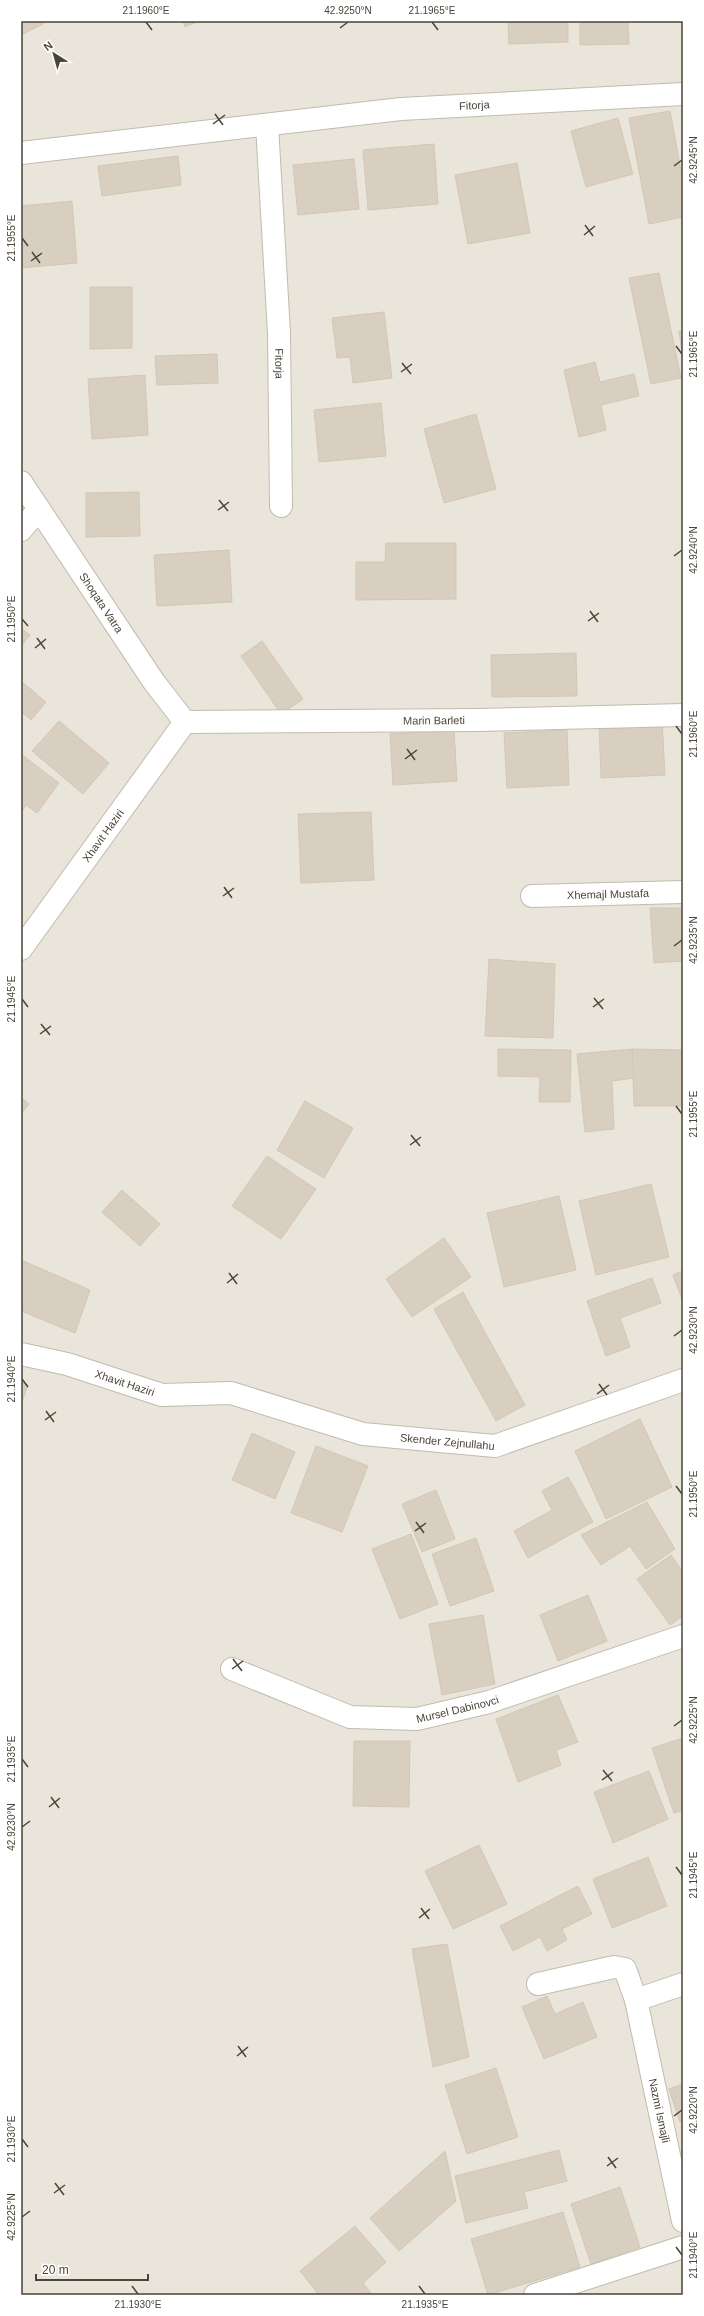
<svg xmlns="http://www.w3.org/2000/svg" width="704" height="2316" font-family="Helvetica,sans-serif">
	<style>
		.residential { fill: #eae5da }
		.building { fill: #d8cfc1; stroke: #d3c7b4 }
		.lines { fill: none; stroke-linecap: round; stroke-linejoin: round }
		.street-casing { stroke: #c2bbae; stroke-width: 24 }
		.street { stroke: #fff; stroke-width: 22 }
		.ticks { fill: none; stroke: #4b4439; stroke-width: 1.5 }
		.labels { text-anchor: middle; stroke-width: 4; stroke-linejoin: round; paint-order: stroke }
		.street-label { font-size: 11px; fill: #4b4439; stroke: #fff }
		.neatline { fill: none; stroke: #4b4439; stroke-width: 1.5 }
		.ticks-label { font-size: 10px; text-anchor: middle; fill: #4b4439 }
	</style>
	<rect width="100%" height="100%" fill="#f6f3ec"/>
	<rect class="residential" x="21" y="21" width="662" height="2274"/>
	<g class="building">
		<polygon points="21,21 42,21 43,24 21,35"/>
		<polygon points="183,21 199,21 185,27"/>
		<polygon points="508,21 568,21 568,42 509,44"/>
		<polygon points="580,21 628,21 629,44 580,45"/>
		<polygon points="670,111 683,182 683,217 649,224 629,118"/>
		<polygon points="618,118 633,174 586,187 571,131"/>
		<polygon points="434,144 438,204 368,210 363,150"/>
		<polygon points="178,156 181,185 102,196 98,166"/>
		<polygon points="354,159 359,209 298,215 293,165"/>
		<polygon points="517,163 530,233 468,244 455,175"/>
		<polygon points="72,201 77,263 21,268 21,206"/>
		<polygon points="659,273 681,378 651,384 629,278"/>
		<polygon points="90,287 132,287 132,348 90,349"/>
		<polygon points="384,312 392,378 353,383 350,357 337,358 332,318"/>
		<polygon points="679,331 683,331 683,359"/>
		<polygon points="217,354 218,383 157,385 155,356"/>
		<polygon points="595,362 600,382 634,374 639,396 601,405 606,430 579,437 564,370"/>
		<polygon points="145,375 148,435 92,439 88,379"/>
		<polygon points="381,403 386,456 319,462 314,410"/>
		<polygon points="476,414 496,489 444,503 424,429"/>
		<polygon points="139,492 140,536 86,537 86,493"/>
		<polygon points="386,543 456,543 456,599 356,600 356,562 385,562"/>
		<polygon points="229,550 232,602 157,606 154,555"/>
		<polygon points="21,628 30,635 21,646"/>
		<polygon points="262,641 303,699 281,714 241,656"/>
		<polygon points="576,653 577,696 492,697 491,655"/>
		<polygon points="21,681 46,702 31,720 21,711"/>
		<polygon points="59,721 109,763 83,794 32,751"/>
		<polygon points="662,721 665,775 601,778 599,724"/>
		<polygon points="454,730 457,781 393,785 390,734"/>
		<polygon points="567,730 569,785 507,788 504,733"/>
		<polygon points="21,754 59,783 37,813 26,805 21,812"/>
		<polygon points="371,812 374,880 301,883 298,814"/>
		<polygon points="650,908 683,908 683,961 654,963"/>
		<polygon points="489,959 555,964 553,1038 485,1036"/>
		<polygon points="498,1049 571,1050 570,1102 539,1102 540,1077 498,1076"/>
		<polygon points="632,1049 683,1050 683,1106 634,1106"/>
		<polygon points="632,1049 634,1078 612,1081 614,1129 585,1132 577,1054"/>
		<polygon points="21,1097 29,1104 21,1114"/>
		<polygon points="305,1101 353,1128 324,1178 277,1150"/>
		<polygon points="267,1156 316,1189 281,1239 232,1206"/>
		<polygon points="651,1184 669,1257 596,1275 579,1201"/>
		<polygon points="122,1190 160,1224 140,1246 102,1212"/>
		<polygon points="559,1196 576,1270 504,1287 487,1213"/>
		<polygon points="444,1238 471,1277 412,1317 386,1279"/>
		<polygon points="21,1260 90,1290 75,1333 21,1311"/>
		<polygon points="683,1271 683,1302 673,1275"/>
		<polygon points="652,1278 661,1303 620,1318 630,1347 606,1356 587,1301"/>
		<polygon points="463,1292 525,1405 496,1421 434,1309"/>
		<polygon points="21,1382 28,1385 21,1404"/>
		<polygon points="640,1419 672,1487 606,1519 575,1451"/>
		<polygon points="252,1433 295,1452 275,1499 232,1480"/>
		<polygon points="316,1446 368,1466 342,1532 291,1513"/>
		<polygon points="568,1477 593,1522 528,1558 514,1531 552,1510 542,1491"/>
		<polygon points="436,1490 455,1539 422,1552 402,1504"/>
		<polygon points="647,1502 675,1549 646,1569 630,1546 601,1565 581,1535"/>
		<polygon points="411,1534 438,1604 400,1619 372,1549"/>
		<polygon points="476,1538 494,1591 450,1606 432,1554"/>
		<polygon points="671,1555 683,1572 683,1616 670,1625 637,1579"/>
		<polygon points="588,1595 607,1641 558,1661 540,1615"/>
		<polygon points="483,1615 495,1684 442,1695 429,1624"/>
		<polygon points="558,1695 578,1742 556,1750 561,1765 518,1782 496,1719"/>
		<polygon points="683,1738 683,1810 674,1813 652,1748"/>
		<polygon points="354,1741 410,1741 409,1807 353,1806"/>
		<polygon points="649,1771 668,1819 613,1843 594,1792"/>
		<polygon points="479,1845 507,1904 453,1929 425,1871"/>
		<polygon points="648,1857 667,1906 612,1928 593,1879"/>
		<polygon points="578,1886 592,1914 562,1929 567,1940 547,1951 540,1937 513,1951 500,1926"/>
		<polygon points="447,1944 469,2057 433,2067 412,1949"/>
		<polygon points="547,1996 555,2014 583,2002 597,2037 544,2059 522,2007"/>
		<polygon points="496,2068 518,2137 467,2154 445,2085"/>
		<polygon points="683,2084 683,2121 680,2122 669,2089"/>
		<polygon points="559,2150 567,2181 524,2192 528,2208 466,2223 455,2176"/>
		<polygon points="445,2151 456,2201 399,2251 370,2218"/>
		<polygon points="620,2187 640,2247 591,2264 571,2204"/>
		<polygon points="563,2212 580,2267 488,2295 471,2239"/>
		<polygon points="355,2226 386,2262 363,2283 371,2293 368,2295 319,2295 300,2271"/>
	</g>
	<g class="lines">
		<g class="street-casing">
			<g id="street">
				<path id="s1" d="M267,125l12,208 2,173"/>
				<path id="s2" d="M21,153l380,-44 282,-15"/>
				<path id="s3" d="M21,482l133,200 31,40"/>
				<polyline points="21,530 39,509"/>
				<path id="s4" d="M185,722l293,-2 205,-5"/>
				<path id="s5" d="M532,896l151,-4"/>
				<path id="s6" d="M21,949l164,-227"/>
				<path id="s7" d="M21,1354l46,10 95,31 69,-2 132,41 132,12 188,-66"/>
				<path id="s8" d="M232,1669l118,48 67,2 72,-17 194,-66"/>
				<path id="s9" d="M538,1984l76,-17 11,2 11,31 47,221"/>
				<polyline points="636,2000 683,1984"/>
				<polyline points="535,2295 683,2247"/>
			</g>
		</g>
		<use href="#street" class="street"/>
	</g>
	<path class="ticks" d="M146,22l6,8M432,22l6,8M340,28l8,-6M215,114l8,11M213,124l12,-9M674,166l8,-6M585,225l8,11M584,235l11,-9M22,238l6,8M32,252l8,11M31,261l11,-8M676,346l6,8M402,363l9,11M401,372l11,-8M219,500l9,11M218,510l11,-8M674,556l8,-6M590,611l8,11M22,619l6,7M588,621l11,-8M37,638l8,11M35,648l11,-9M676,726l6,8M407,749l8,11M405,759l12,-9M224,887l8,11M223,896l11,-8M674,946l8,-6M594,998l9,11M22,999l6,8M593,1007l11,-8M41,1024l9,11M40,1034l11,-8M676,1106l6,8M411,1135l9,11M410,1145l11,-8M229,1273l8,11M227,1283l11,-9M674,1336l8,-6M22,1379l6,8M599,1384l8,11M597,1394l12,-9M46,1411l8,11M45,1420l11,-8M676,1486l6,8M416,1522l8,11M415,1531l11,-8M233,1659l9,12M232,1669l11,-8M674,1726l8,-6M22,1759l6,8M603,1770l9,11M602,1780l11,-8M51,1797l8,11M49,1807l11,-9M22,1827l8,-6M676,1867l6,8M421,1908l8,11M419,1918l11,-9M238,2046l8,11M237,2056l11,-9M674,2116l8,-6M22,2139l6,8M608,2157l8,11M607,2166l11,-8M55,2183l9,12M54,2193l11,-8M22,2217l8,-6M676,2247l6,8M132,2286l6,8M419,2286l6,8"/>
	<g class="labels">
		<g class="street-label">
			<text dy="4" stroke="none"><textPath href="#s2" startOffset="456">Fitorja</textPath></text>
			<text dy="4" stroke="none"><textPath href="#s1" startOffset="239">Fitorja</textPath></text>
			<text dy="4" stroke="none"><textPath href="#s3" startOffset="145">Shoqata Vatra</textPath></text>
			<text dy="4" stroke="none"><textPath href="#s4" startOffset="249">Marin Barleti</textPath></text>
			<text dy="4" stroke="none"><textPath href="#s6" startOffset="140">Xhavit Haziri</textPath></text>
			<text dy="4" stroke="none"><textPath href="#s5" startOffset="76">Xhemajl Mustafa</textPath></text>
			<text dy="4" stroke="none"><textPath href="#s7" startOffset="108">Xhavit Haziri</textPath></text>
			<text dy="4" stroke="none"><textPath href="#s7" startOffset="439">Skender Zejnullahu</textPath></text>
			<text dy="4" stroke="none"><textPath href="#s8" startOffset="236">Mursel Dabinovci</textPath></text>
			<text dy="4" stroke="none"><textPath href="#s9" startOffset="235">Nazmi Ismajli</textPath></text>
		</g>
	</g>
	<rect width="704" height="2316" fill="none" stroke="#ffffff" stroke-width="44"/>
	<g transform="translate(54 54) rotate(323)" stroke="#ffffff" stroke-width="3" paint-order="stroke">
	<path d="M0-3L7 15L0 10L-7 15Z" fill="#4b4439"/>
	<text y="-6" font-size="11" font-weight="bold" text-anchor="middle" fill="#4b4439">N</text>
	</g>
	<path d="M36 2274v6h112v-6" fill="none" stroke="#4b4439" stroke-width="2"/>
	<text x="42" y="2274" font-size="12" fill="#4b4439" stroke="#ffffff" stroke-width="3" paint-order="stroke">20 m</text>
	<rect x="22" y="22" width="660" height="2272" class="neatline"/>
	<g class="ticks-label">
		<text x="146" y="14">21.1960°E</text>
		<text x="348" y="14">42.9250°N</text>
		<text x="432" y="14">21.1965°E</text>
		<text transform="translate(693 160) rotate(-90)" y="4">42.9245°N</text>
		<text transform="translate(11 238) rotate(-90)" y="4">21.1955°E</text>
		<text transform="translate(693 354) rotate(-90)" y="4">21.1965°E</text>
		<text transform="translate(693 550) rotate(-90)" y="4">42.9240°N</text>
		<text transform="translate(11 619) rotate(-90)" y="4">21.1950°E</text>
		<text transform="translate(693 734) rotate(-90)" y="4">21.1960°E</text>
		<text transform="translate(693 940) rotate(-90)" y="4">42.9235°N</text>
		<text transform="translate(11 999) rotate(-90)" y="4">21.1945°E</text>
		<text transform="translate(693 1114) rotate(-90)" y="4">21.1955°E</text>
		<text transform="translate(693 1330) rotate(-90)" y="4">42.9230°N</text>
		<text transform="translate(11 1379) rotate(-90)" y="4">21.1940°E</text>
		<text transform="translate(693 1494) rotate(-90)" y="4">21.1950°E</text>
		<text transform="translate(693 1720) rotate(-90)" y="4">42.9225°N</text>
		<text transform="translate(11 1759) rotate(-90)" y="4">21.1935°E</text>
		<text transform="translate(11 1827) rotate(-90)" y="4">42.9230°N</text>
		<text transform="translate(693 1875) rotate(-90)" y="4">21.1945°E</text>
		<text transform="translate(693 2110) rotate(-90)" y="4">42.9220°N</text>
		<text transform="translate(11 2139) rotate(-90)" y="4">21.1930°E</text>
		<text transform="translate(11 2217) rotate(-90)" y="4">42.9225°N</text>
		<text transform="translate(693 2255) rotate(-90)" y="4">21.1940°E</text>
		<text x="138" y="2308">21.1930°E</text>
		<text x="425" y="2308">21.1935°E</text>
	</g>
</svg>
